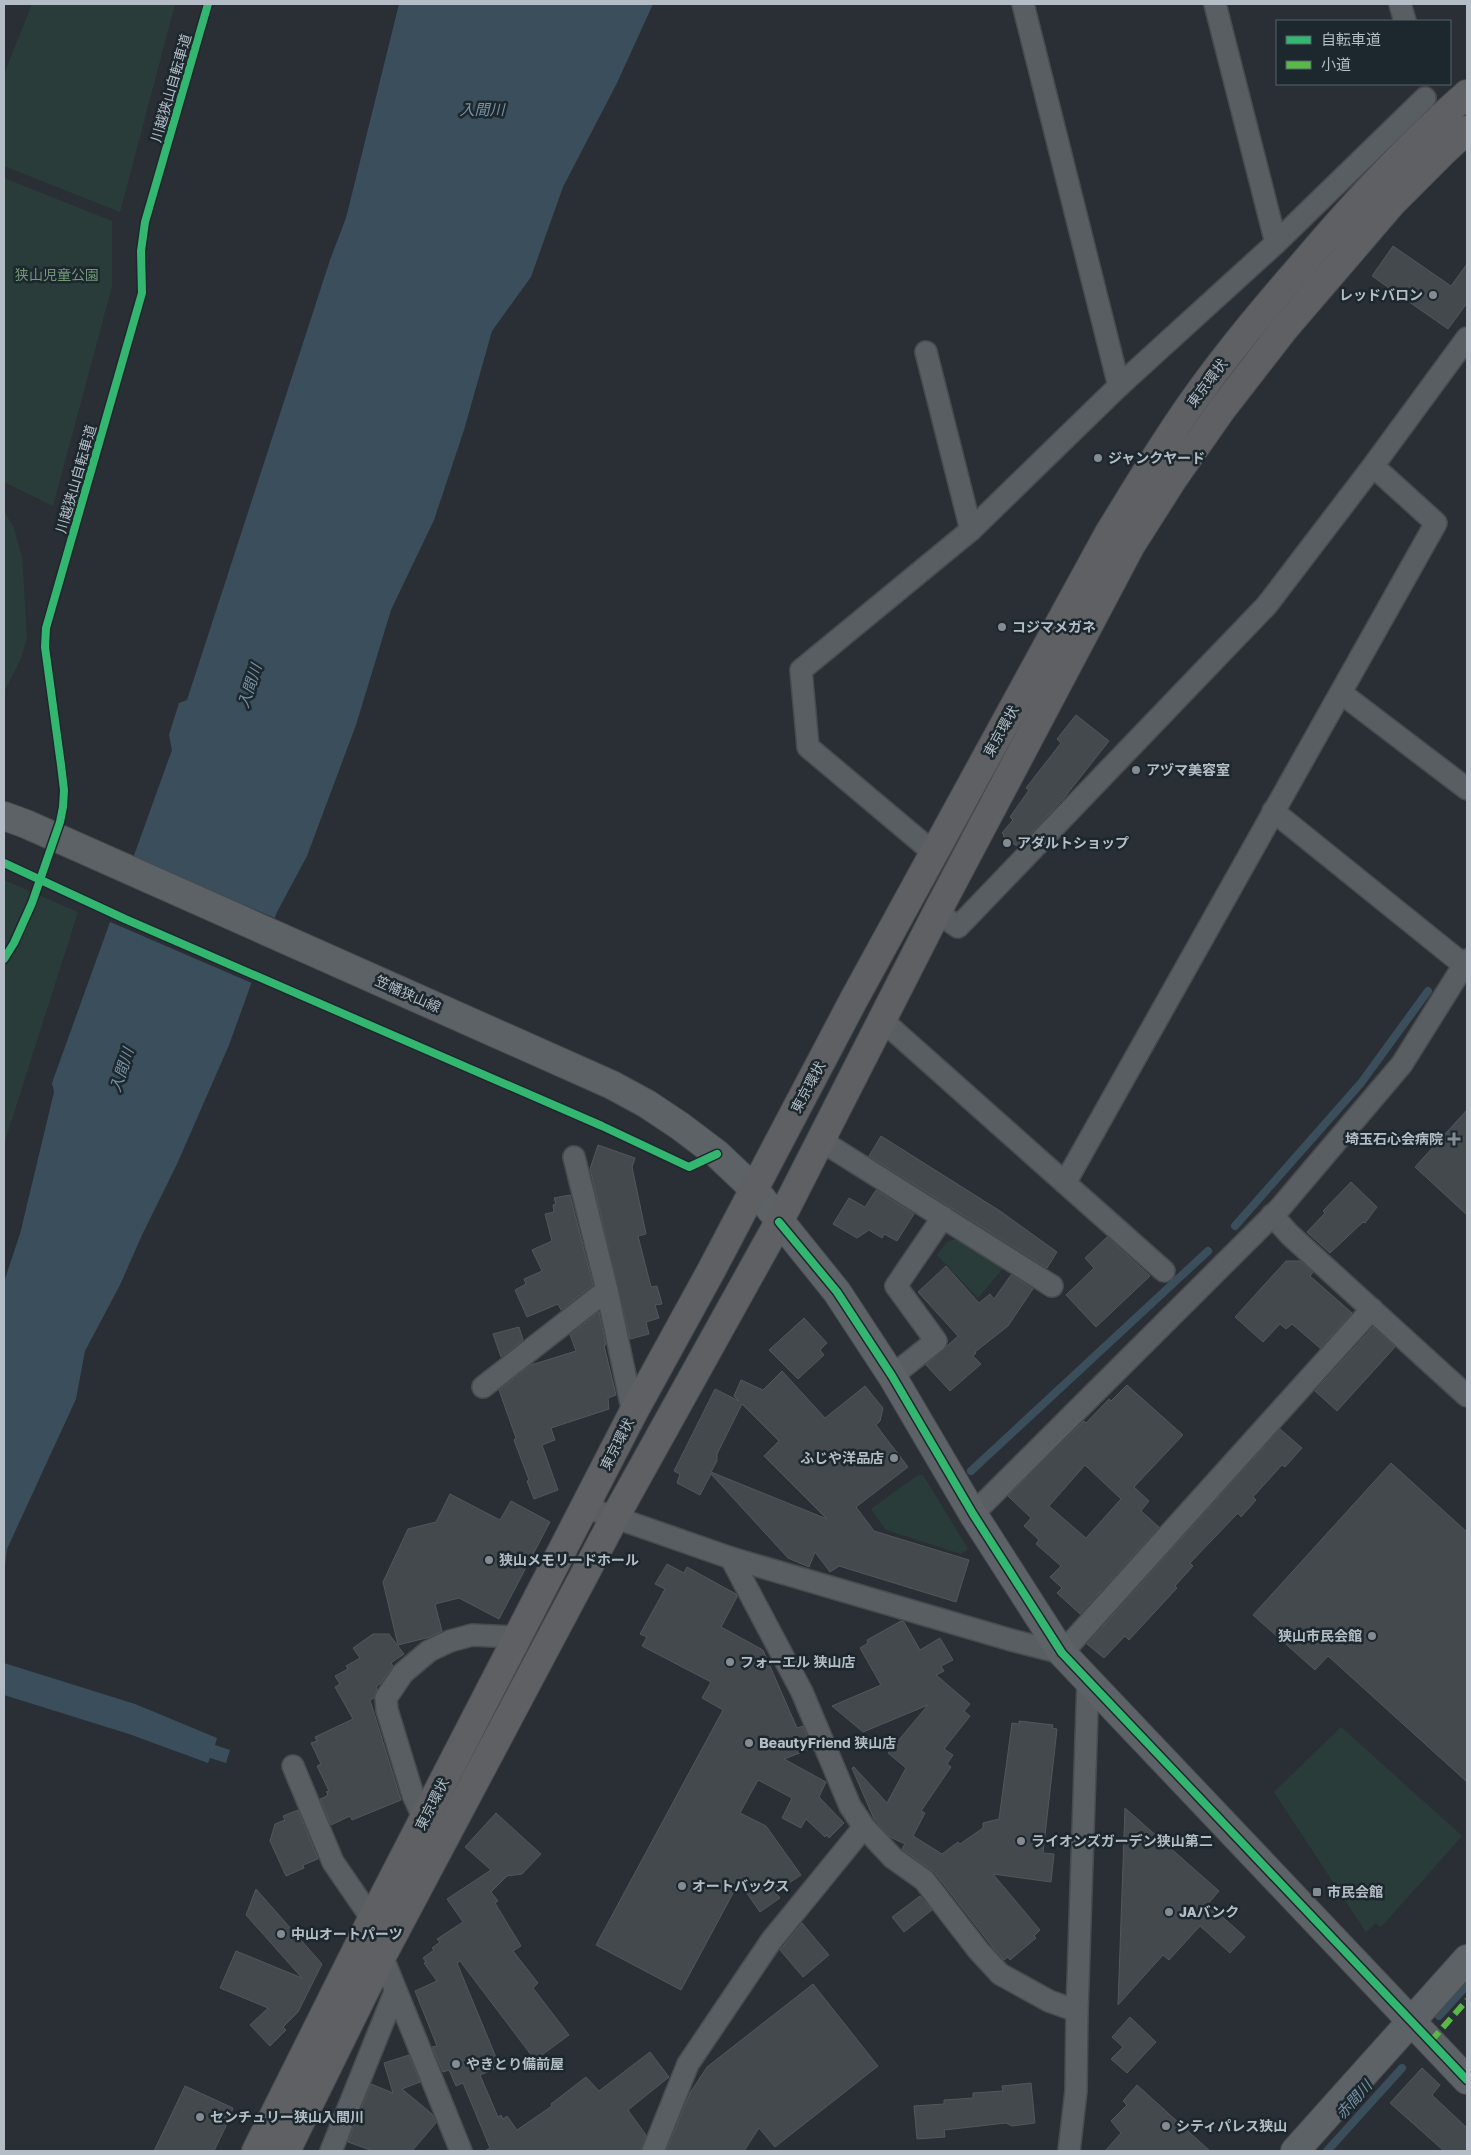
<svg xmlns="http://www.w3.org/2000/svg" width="1471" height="2155" font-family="'Golos Text','Noto Sans JP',sans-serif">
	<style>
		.green { fill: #2a3c3a }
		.water { fill: #3a4e5c }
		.pier { fill: #2a2f35 }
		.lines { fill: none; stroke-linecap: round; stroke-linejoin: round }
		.stream { stroke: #3a4e5c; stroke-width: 8 }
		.building { fill: #44494e; stroke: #51575c; fill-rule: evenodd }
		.street-casing { stroke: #484b4f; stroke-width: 24 }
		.secondary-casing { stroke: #484b4f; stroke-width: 30 }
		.highway-casing { stroke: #464b50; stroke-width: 30 }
		.street { stroke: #595e62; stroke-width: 21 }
		.secondary { stroke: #5d6267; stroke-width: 28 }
		.highway { stroke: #5e6063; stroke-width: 28 }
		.quiet { stroke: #58b947; stroke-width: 6; stroke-dasharray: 12 6; stroke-linecap: butt }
		.cycleway-casing { stroke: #1d272e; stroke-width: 11 }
		.cycleway { stroke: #33b770; stroke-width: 8 }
		.poi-dot { fill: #848b93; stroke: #1d272e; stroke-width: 2 }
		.labels { text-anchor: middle; stroke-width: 5; stroke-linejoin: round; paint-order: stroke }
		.street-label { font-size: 14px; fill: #b4bdc5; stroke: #1d272e }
		.park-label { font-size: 14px; fill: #749877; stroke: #1d272e }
		.poi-label { font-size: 14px; font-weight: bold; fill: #b4bdc5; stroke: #1d272e; text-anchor: start }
		.water-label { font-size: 15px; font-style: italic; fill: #7792a5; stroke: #1d272e }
	</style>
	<rect width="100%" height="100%" fill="#2a2f35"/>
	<g class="green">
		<polygon points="32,4 175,4 120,212 4,166 4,74"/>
		<polygon points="4,178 112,221 112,286 53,506 4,482"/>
		<polygon points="4,511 14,528 22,557 27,638 22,656 4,692"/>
		<polygon points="4,880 78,912 4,1144"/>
		<polygon points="957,1239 1004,1267 978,1298 937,1255 948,1241"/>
		<polygon points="918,1475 923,1475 968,1549 961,1554 886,1530 871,1509"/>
		<polygon points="1341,1727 1462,1836 1381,1927 1375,1923 1366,1932 1274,1792"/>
	</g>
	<g class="water">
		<polygon points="399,4 653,4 617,83 563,187 531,277 492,331 464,430 434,520 391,610 356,725 307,856 277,912 229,1045 177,1164 142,1235 120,1285 85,1351 76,1399 7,1549 4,1574 4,1282 20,1234 54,1092 52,1083 172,750 169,735 179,703 187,700 330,260 346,218"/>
		<polygon points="4,1663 135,1704 217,1738 215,1745 230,1750 226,1763 210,1758 208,1763 129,1734 4,1695"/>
	</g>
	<polygon class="pier" points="131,856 277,919 254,984 108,921"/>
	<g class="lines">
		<g class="stream">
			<polyline points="1235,1226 1361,1083 1428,991"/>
			<polyline points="971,1471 1208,1251"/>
			<polyline points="1439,2016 1467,1985"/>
			<polyline points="1327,2151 1402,2068"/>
		</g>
	</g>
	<g class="building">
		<polygon points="1393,246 1451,286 1467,264 1467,303 1448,329 1372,276"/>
		<polygon points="1076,715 1109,741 1064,798 1018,847 1003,836 1004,835 1002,833 1013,820 1010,817 1029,790 1026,788 1061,743 1057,739"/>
		<polygon points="1467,1110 1467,1215 1415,1167"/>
		<polygon points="881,1136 1000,1211 1057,1252 1047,1268 869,1156"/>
		<polygon points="598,1145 635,1158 632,1167 646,1234 638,1236 651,1287 657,1286 662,1304 655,1305 659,1318 646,1322 649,1334 630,1339 590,1169"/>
		<polygon points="1351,1182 1377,1207 1365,1223 1363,1222 1330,1253 1307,1232 1325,1213 1323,1211"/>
		<polygon points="876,1190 914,1214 897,1241 884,1234 882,1238 869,1230 857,1238 833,1224 849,1198 865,1207"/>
		<polygon points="570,1195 593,1285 561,1310 558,1304 527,1317 515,1290 526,1284 524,1279 542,1271 532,1250 552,1241 545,1214 554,1212 553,1205 556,1204 554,1198"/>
		<polygon points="1107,1237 1150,1276 1096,1327 1066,1295 1094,1268 1085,1258"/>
		<polygon points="1286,1261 1300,1261 1313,1272 1310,1276 1352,1313 1320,1348 1292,1324 1286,1329 1280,1324 1263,1342 1235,1317"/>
		<polygon points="946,1266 979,1303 990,1294 994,1299 1011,1275 1033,1289 1008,1326 975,1352 976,1353 973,1356 981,1364 950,1391 926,1365 958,1336 918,1292"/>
		<polygon points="599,1312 606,1345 604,1345 616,1395 608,1398 609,1409 551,1428 555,1440 542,1445 558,1490 534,1499 527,1481 529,1480 514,1440 516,1438 499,1390 531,1365 576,1351 570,1335"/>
		<polygon points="804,1318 827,1343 820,1350 824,1355 798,1379 769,1350"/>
		<polygon points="519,1327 523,1340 501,1357 493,1334"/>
		<polygon points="1373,1327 1395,1347 1337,1411 1315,1391"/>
		<path d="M782,1371l43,47 40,-32 18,22 -3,13 -4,4 32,42 -52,40 18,24 95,29 -13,42 -117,-36 -9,6 -15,-20 -6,15 -21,-9 -77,-84 -11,21 -23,-12 3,-9 -6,-3 41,-82 24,12 -5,-5 7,-16 22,10zM742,1404l37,37 -15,15 63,63 -116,-47 6,-11v-7z"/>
		<path d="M1127,1385l56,50 -49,52 15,14 -8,10 18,16 -79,87 -23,-21 5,-5 -12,-11 11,-11 -25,-22 3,-4 -15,-14 7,-8 -23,-22 76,-75 2,2 23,-24 2,2zM1085,1465l36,34 -35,39 -37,-32z"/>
		<polygon points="1280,1429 1302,1448 1285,1467 1282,1465 1253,1497 1256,1500 1241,1517 1238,1513 1190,1563 1193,1566 1175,1586 1177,1588 1129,1640 1125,1636 1104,1658 1087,1644"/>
		<polygon points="1391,1463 1467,1532 1467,1782 1328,1656 1315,1670 1253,1615"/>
		<polygon points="450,1494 500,1520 511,1501 550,1522 499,1619 459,1598 435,1604 442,1631 430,1637 398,1645 383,1582 408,1529 436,1522"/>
		<polygon points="667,1564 684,1573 687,1567 736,1594 737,1597 721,1627 763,1650 797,1728 803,1726 811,1746 810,1749 784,1759 826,1782 819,1797 844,1823 829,1838 827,1835 825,1837 806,1819 801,1828 782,1818 792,1798 758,1780 740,1813 766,1826 801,1875 775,1892 780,1898 760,1912 739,1882 681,1990 596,1945 723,1710 702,1698 711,1682 642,1646 647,1637 640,1634 665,1589 655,1584"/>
		<polygon points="901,1621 904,1622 920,1650 940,1638 953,1660 941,1666 944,1671 936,1675 970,1704 964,1711 970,1716 944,1749 953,1755 947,1764 951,1767 921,1811 925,1813 913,1836 942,1854 958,1842 960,1844 983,1828 983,1823 999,1819 1012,1723 1019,1724 1019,1721 1053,1725 1052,1728 1057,1729 1043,1853 1054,1854 1051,1882 993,1874 1040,1930 1034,1936 1036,1938 1010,1960 1008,1957 1004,1960 994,1949 934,1872 902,1849 905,1844 890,1837 874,1819 852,1768 854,1767 887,1803 906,1768 888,1753 928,1705 863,1732 832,1706 881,1685 860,1648 868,1643 867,1640"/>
		<polygon points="373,1634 389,1634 404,1654 391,1663 393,1666 381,1683 376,1687 377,1689 374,1698 370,1700 401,1800 352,1820 350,1816 331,1825 320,1799 325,1797 328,1794 326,1792 329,1791 317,1766 321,1764 311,1743 317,1741 315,1737 353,1719 335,1687 340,1684 335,1676 348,1669 346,1666 360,1658 353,1648"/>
		<polygon points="1125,1808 1219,1891 1208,1904 1245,1937 1230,1953 1200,1926 1169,1960 1163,1955 1118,2005"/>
		<polygon points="298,1810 318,1859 303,1865 304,1868 286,1876 270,1841 275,1824 285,1820 283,1816"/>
		<polygon points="496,1813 541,1854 522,1874 507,1876 491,1892 498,1901 495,1903 521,1946 513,1951 538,1983 533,1988 569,2035 535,2060 460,1961 457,1963 500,2067 480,2075 498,2117 501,2115 503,2119 507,2116 517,2130 552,2106 551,2104 586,2077 599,2091 650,2052 669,2077 628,2110 646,2135 641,2151 485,2151 490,2148 463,2083 456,2086 449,2070 443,2072 432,2047 437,2046 415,1991 437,1981 424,1963 426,1962 423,1958 434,1950 432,1948 440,1942 437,1939 463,1922 447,1899 491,1870 465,1847"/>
		<polygon points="256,1889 322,1964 298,2012 283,2027 286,2030 270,2046 250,2025 268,2008 220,1988 236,1951 302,1978 246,1915"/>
		<polygon points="920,1896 932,1910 904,1932 892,1917"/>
		<polygon points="802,1923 829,1955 803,1977 780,1950"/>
		<polygon points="813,1984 878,2066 775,2147 759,2128 744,2151 666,2151 690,2093 707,2067"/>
		<polygon points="1130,2017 1156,2042 1127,2073 1111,2059 1123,2047 1112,2037"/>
		<polygon points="409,2055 420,2082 402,2089 432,2114 436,2123 412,2151 373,2151 348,2142 371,2084 393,2093 384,2063"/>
		<polygon points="1422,2068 1440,2085 1432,2095 1467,2128 1467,2151 1444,2151 1390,2103"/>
		<polygon points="1031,2083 1035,2123 1012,2126 1006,2123 944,2130 945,2137 917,2139 914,2106 944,2104 944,2100 973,2098 973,2093 1003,2091 1002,2086"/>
		<polygon points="1137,2085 1210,2151 1105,2151 1121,2133 1111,2121 1127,2105 1123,2101"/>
		<polygon points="185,2086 233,2108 226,2126 214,2151 154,2151"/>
	</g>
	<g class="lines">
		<g class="street-casing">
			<g id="street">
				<polyline points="1023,4 1119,386"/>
				<polyline points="1215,4 1276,243"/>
				<polyline points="1400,4 1405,21"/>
				<polyline points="926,352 971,530"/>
				<polyline points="1341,693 1467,789"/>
				<polyline points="1273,811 1464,965"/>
				<polyline points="934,853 808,747 801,670 971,530 1119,386 1276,243 1425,98"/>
				<polyline points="937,912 958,927 1267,605 1373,466 1467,338"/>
				<polyline points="882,1020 1065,1183 1436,523 1373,466"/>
				<polyline points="820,1140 1052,1286"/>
				<polyline points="574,1157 607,1290 633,1413"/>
				<polyline points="1065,1183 1164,1271"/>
				<polyline points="1272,1215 1290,1235 1467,1396"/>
				<polyline points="892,1376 936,1341 896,1286 943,1217"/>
				<polyline points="483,1387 607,1290"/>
				<polyline points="585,1507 731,1558 1011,1640 1062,1653 1372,1309"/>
				<polyline points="973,1514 1280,1208 1402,1064 1467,960"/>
				<polyline points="731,1558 802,1692 850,1806 864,1827 893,1858 924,1880 978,1950 1000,1974 1049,2001 1077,2011"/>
				<polyline points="293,1766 333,1862 372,1919"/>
				<polyline points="424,1819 413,1795 387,1710 386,1698 403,1673 429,1651 450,1641 472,1635 518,1637"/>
				<polyline points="382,1956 461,2151"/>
				<polyline points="331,2151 395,1992"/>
				<polyline points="653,2151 688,2064 771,1941 864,1827"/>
				<polyline points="1069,2151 1076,2091 1077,2011 1088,1680"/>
			</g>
		</g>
		<g class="secondary-casing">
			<g id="secondary">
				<polyline points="4,816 26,824 612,1085 647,1104 680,1126 717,1154 754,1189 837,1292 892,1376 973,1514 1062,1653 1467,2080"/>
				<polyline points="1295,2151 1467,1959"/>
			</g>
		</g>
		<g class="highway-casing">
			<g id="highway">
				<path d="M256,2151l116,-232 261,-506 78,-142 142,-270 256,-468c29,-47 57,-95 90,-140 31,-43 65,-84 100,-124 52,-62 107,-122 168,-175"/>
				<polyline points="286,2151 382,1956 615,1517 779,1222 937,912 1131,545 1173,479 1222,409 1284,329 1392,203 1446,149 1467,130"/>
			</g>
		</g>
		<use href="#street" class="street"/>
		<use href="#secondary" class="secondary"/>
		<use href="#highway" class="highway"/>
		<polyline class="quiet" points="1431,2041 1467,2000"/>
		<g class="cycleway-casing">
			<g id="cycleway">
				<polyline points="4,863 125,919 602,1126 689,1167 717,1154"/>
				<polyline points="4,959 14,943 32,903 60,822 63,807 64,790 61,765 45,647 46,628 142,293 141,251 145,222 208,4"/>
				<polyline points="779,1222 837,1292 892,1376 973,1514 1062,1653 1467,2080"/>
			</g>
		</g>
		<use href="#cycleway" class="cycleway"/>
	</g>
	<g class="poi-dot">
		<circle cx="1433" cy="295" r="5"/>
		<circle cx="1098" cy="458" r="5"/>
		<circle cx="1002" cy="627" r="5"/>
		<circle cx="1136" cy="770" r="5"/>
		<circle cx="1007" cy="843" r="5"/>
		<path d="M1451.5 1131.5h5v5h5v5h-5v5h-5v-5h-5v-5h5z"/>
		<circle cx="894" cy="1458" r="5"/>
		<circle cx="489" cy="1560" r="5"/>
		<circle cx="1372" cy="1636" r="5"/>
		<circle cx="730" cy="1662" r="5"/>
		<circle cx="749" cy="1743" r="5"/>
		<circle cx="1021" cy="1841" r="5"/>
		<circle cx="682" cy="1886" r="5"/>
		<rect x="1312" y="1887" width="10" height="10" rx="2.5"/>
		<circle cx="1169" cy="1912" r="5"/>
		<circle cx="281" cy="1934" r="5"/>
		<circle cx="456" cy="2064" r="5"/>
		<circle cx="200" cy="2117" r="5"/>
		<circle cx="1166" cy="2126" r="5"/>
	</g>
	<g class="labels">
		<g class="street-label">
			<text transform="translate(171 88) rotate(-74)" y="5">川越狭山自転車道</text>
			<text transform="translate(1207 383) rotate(-53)" y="5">東京環状</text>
			<text transform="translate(76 479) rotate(-74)" y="5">川越狭山自転車道</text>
			<text transform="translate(1001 731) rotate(-61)" y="5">東京環状</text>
			<text transform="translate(408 994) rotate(24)" y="5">笠幡狭山線</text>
			<text transform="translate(808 1087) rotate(-62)" y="5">東京環状</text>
			<text transform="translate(617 1444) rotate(-63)" y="5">東京環状</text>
			<text transform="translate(432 1804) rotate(-63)" y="5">東京環状</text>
		</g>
		<g class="park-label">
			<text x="57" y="280">狭山児童公園</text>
		</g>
		<g class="poi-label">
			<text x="1423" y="300" text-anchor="end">レッドバロン</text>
			<text x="1108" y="463">ジャンクヤード</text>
			<text x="1012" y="632">コジマメガネ</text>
			<text x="1146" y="775">アヅマ美容室</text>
			<text x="1017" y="848">アダルトショップ</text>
			<text x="1443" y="1144" text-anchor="end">埼玉石心会病院</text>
			<text x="884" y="1463" text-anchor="end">ふじや洋品店</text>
			<text x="499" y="1565">狭山メモリードホール</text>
			<text x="1362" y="1641" text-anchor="end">狭山市民会館</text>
			<text x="740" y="1667">フォーエル 狭山店</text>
			<text x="759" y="1748">BeautyFriend 狭山店</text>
			<text x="1031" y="1846">ライオンズガーデン狭山第二</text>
			<text x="692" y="1891">オートバックス</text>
			<text x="1327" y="1897">市民会館</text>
			<text x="1179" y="1917">JAバンク</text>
			<text x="291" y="1939">中山オートパーツ</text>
			<text x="466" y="2069">やきとり備前屋</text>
			<text x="210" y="2122">センチュリー狭山入間川</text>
			<text x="1176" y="2131">シティパレス狭山</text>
		</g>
		<g class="water-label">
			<text x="482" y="115">入間川</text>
			<text transform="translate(250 686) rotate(-72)" y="5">入間川</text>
			<text transform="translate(122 1070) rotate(-72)" y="5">入間川</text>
			<text transform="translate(1354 2100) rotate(-48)" y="5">赤間川</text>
		</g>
	</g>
	<rect width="1471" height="2155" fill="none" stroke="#b4bdc5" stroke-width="10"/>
	<rect x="1276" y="20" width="175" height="65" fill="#1d272e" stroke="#59636a"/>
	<rect x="1286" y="36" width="25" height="8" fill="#33b770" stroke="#59636a"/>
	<text x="1321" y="45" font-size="15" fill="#b4bdc5">自転車道</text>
	<rect x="1286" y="61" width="25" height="8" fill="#58b947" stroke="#59636a"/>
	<text x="1321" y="70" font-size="15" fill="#b4bdc5">小道</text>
</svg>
